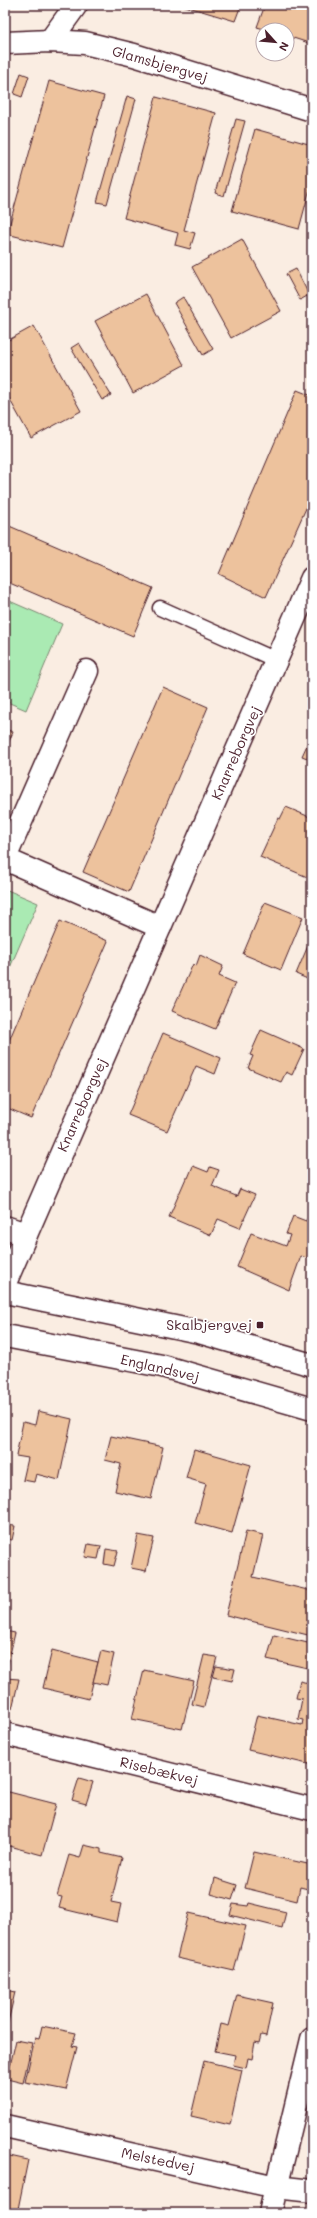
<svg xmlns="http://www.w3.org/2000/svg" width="317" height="2218" font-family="Mali,sans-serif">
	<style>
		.green { fill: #aaeab3; stroke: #7a846f }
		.building { fill: #edc29d; stroke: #4a1f2b }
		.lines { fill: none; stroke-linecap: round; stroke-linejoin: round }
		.service-casing { stroke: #4a1f2b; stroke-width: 17 }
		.minor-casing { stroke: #4a1f2b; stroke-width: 25 }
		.tertiary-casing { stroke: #4a1f2b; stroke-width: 25 }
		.service { stroke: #fff; stroke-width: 14 }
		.minor { stroke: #fff; stroke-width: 22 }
		.tertiary { stroke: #fff; stroke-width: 22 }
		.poi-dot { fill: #4a1f2b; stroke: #fff; stroke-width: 1.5 }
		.labels { text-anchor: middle; stroke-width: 3.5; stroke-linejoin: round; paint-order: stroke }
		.street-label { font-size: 14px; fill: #4a1f2b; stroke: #fff }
		.poi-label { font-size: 14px; fill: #4a1f2b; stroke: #fff; text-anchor: end }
	</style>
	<rect width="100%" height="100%" fill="#faede2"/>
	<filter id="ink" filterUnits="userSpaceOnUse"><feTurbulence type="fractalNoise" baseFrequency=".025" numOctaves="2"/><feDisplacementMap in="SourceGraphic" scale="8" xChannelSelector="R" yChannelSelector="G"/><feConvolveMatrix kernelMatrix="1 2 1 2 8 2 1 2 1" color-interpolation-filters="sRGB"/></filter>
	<g filter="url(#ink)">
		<g class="green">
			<polygon points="5,599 62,624 26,710 5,701"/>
			<polygon points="5,889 38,903 5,979"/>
		</g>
		<g class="building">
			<polygon points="182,5 241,5 235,21"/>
			<polygon points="265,5 312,5 312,44 287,36 287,30 267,30 257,27"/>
			<polygon points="21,73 29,76 22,97 14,94"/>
			<polygon points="49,81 104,96 62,248 7,234"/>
			<polygon points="127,96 136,99 107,204 97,202"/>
			<polygon points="156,97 216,113 184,230 195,233 190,249 175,245 178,233 124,218"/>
			<polygon points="236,119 245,121 224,196 215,193"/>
			<polygon points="255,129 312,145 312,181 299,229 232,211"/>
			<polygon points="242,239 281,311 231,338 192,267"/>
			<polygon points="296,269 309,295 300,300 286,274"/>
			<polygon points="146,294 184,365 133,393 95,321"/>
			<polygon points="183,297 213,349 203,355 174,303"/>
			<polygon points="34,326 81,411 31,438 5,391 5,342"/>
			<polygon points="79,343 111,395 102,400 71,348"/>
			<polygon points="297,390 312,396 312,495 266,597 219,574"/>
			<polygon points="7,525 153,588 133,636 5,581 5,530"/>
			<polygon points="163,687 208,707 129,892 83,872"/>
			<polygon points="5,729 13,732 5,751"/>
			<polygon points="312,734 312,760 302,756"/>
			<polygon points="286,807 312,818 312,825 308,832 312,834 312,879 260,857 278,818 280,819"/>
			<polygon points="265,902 303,917 281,970 243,954"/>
			<polygon points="60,921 108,941 31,1118 5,1107 5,1050"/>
			<polygon points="310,941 312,942 312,981 296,974"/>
			<polygon points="200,955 223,966 219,976 235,983 215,1029 172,1011 193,964 196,966"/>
			<polygon points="261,1030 304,1049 292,1075 286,1072 281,1082 248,1068 253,1056 250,1055"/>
			<polygon points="163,1033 221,1058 215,1074 196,1066 167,1131 128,1115"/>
			<polygon points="193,1166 208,1172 210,1167 219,1170 212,1186 236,1196 236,1198 240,1189 255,1195 240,1228 218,1219 211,1235 169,1217 186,1178 188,1178"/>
			<polygon points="312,1209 312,1248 307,1258 301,1256 289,1290 237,1267 251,1233 286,1246 290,1235 286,1234 293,1216 306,1221"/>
			<polygon points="38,1411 72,1419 59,1480 36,1474 34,1482 23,1480 28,1458 16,1456 23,1422 35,1425"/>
			<polygon points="111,1436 163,1447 151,1499 115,1491 121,1464 105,1460"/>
			<polygon points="194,1449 251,1465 232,1533 195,1523 206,1484 186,1478"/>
			<polygon points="5,1525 15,1526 12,1540 5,1539"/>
			<polygon points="246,1531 263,1535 253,1577 312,1591 312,1636 226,1615"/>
			<polygon points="138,1535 154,1538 146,1571 131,1568"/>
			<polygon points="88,1544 101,1546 98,1559 85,1557"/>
			<polygon points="106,1549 118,1551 114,1566 104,1564"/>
			<polygon points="5,1631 15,1633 5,1676"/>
			<polygon points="274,1635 312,1644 312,1669 267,1659"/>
			<polygon points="52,1650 98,1662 89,1699 43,1688"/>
			<polygon points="101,1651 114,1654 107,1685 93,1682"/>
			<polygon points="204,1655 217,1657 204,1707 192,1704"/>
			<polygon points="216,1666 235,1669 232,1681 213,1677"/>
			<polygon points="144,1670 194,1681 182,1729 132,1719"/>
			<polygon points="5,1678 19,1679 12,1709 5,1708"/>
			<polygon points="300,1681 312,1684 312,1765 248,1750 257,1715 302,1725 303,1720 298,1719 302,1699 296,1698"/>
			<polygon points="79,1778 93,1782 86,1804 72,1800"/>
			<polygon points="5,1791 56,1804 42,1855 5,1845 5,1831 9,1819 5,1818"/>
			<polygon points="84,1845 101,1849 101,1853 122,1858 111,1902 121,1904 117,1922 59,1908 62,1897 57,1896 69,1855 80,1858"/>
			<polygon points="254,1852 312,1865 312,1890 300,1887 297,1901 245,1888"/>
			<polygon points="215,1878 237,1885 232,1900 211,1894"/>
			<polygon points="249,1903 286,1912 282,1928 230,1915 233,1904 248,1906"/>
			<polygon points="188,1913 246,1926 234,1971 177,1958"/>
			<polygon points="5,1990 15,1992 5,2035"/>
			<polygon points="237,1995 273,2003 266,2036 261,2035 259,2043 255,2042 252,2059 248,2058 246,2068 233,2065 235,2055 215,2051 221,2024 229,2026"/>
			<polygon points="42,2026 76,2033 72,2046 77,2047 66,2090 25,2082 35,2038 39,2039"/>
			<polygon points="16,2040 32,2043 23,2083 7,2079"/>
			<polygon points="204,2061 242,2070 230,2125 191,2116"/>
			<polygon points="5,2155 28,2160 18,2209 36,2213 13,2213 14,2210 5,2208"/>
		</g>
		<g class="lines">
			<g class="service-casing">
				<polyline id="service" points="160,608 276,660"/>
			</g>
			<g class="minor-casing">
				<g id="minor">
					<polyline points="50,41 76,5"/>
					<polyline points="5,43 50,41 85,43 134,55 312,110"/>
					<polyline points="5,858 87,671"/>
					<polyline points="5,859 160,927"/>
					<polyline points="5,1227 26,1234"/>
					<polyline points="5,1283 312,578"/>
					<polyline points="5,1734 312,1809"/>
					<polyline points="5,2126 276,2187 312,2191"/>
					<polyline points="270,2213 312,2039"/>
				</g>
			</g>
			<g class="tertiary-casing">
				<g id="tertiary">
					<polyline points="5,1292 199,1332 312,1365"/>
					<polyline points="5,1336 162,1366 312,1409"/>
				</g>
			</g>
			<use href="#service" class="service"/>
			<use href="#minor" class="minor"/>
			<use href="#tertiary" class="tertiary"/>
		</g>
	</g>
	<rect class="poi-dot" x="256" y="1321" width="8" height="8" rx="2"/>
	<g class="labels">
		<g class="street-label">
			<text transform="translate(160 64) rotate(16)" y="5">Glamsbjergvej</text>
			<text transform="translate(236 753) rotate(-66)" y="5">Knarreborgvej</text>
			<text transform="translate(82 1105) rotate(-66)" y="5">Knarreborgvej</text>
			<text transform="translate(160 1368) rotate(13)" y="5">Englandsvej</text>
			<text transform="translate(159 1771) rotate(14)" y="5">Risebækvej</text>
			<text transform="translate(158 2160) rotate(12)" y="5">Melstedvej</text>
		</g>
		<g class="poi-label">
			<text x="252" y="1330">Skalbjergvej</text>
		</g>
	</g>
	<rect width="317" height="2218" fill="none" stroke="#fff" stroke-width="20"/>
	<rect x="10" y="10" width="297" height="2198" fill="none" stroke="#4a1f2b" stroke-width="1.5" filter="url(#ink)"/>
	<g transform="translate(275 42) rotate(117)"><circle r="19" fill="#ffffff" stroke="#b7a5aa"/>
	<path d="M0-3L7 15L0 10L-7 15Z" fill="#4a1f2b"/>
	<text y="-6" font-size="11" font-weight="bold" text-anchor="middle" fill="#4a1f2b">N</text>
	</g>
</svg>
